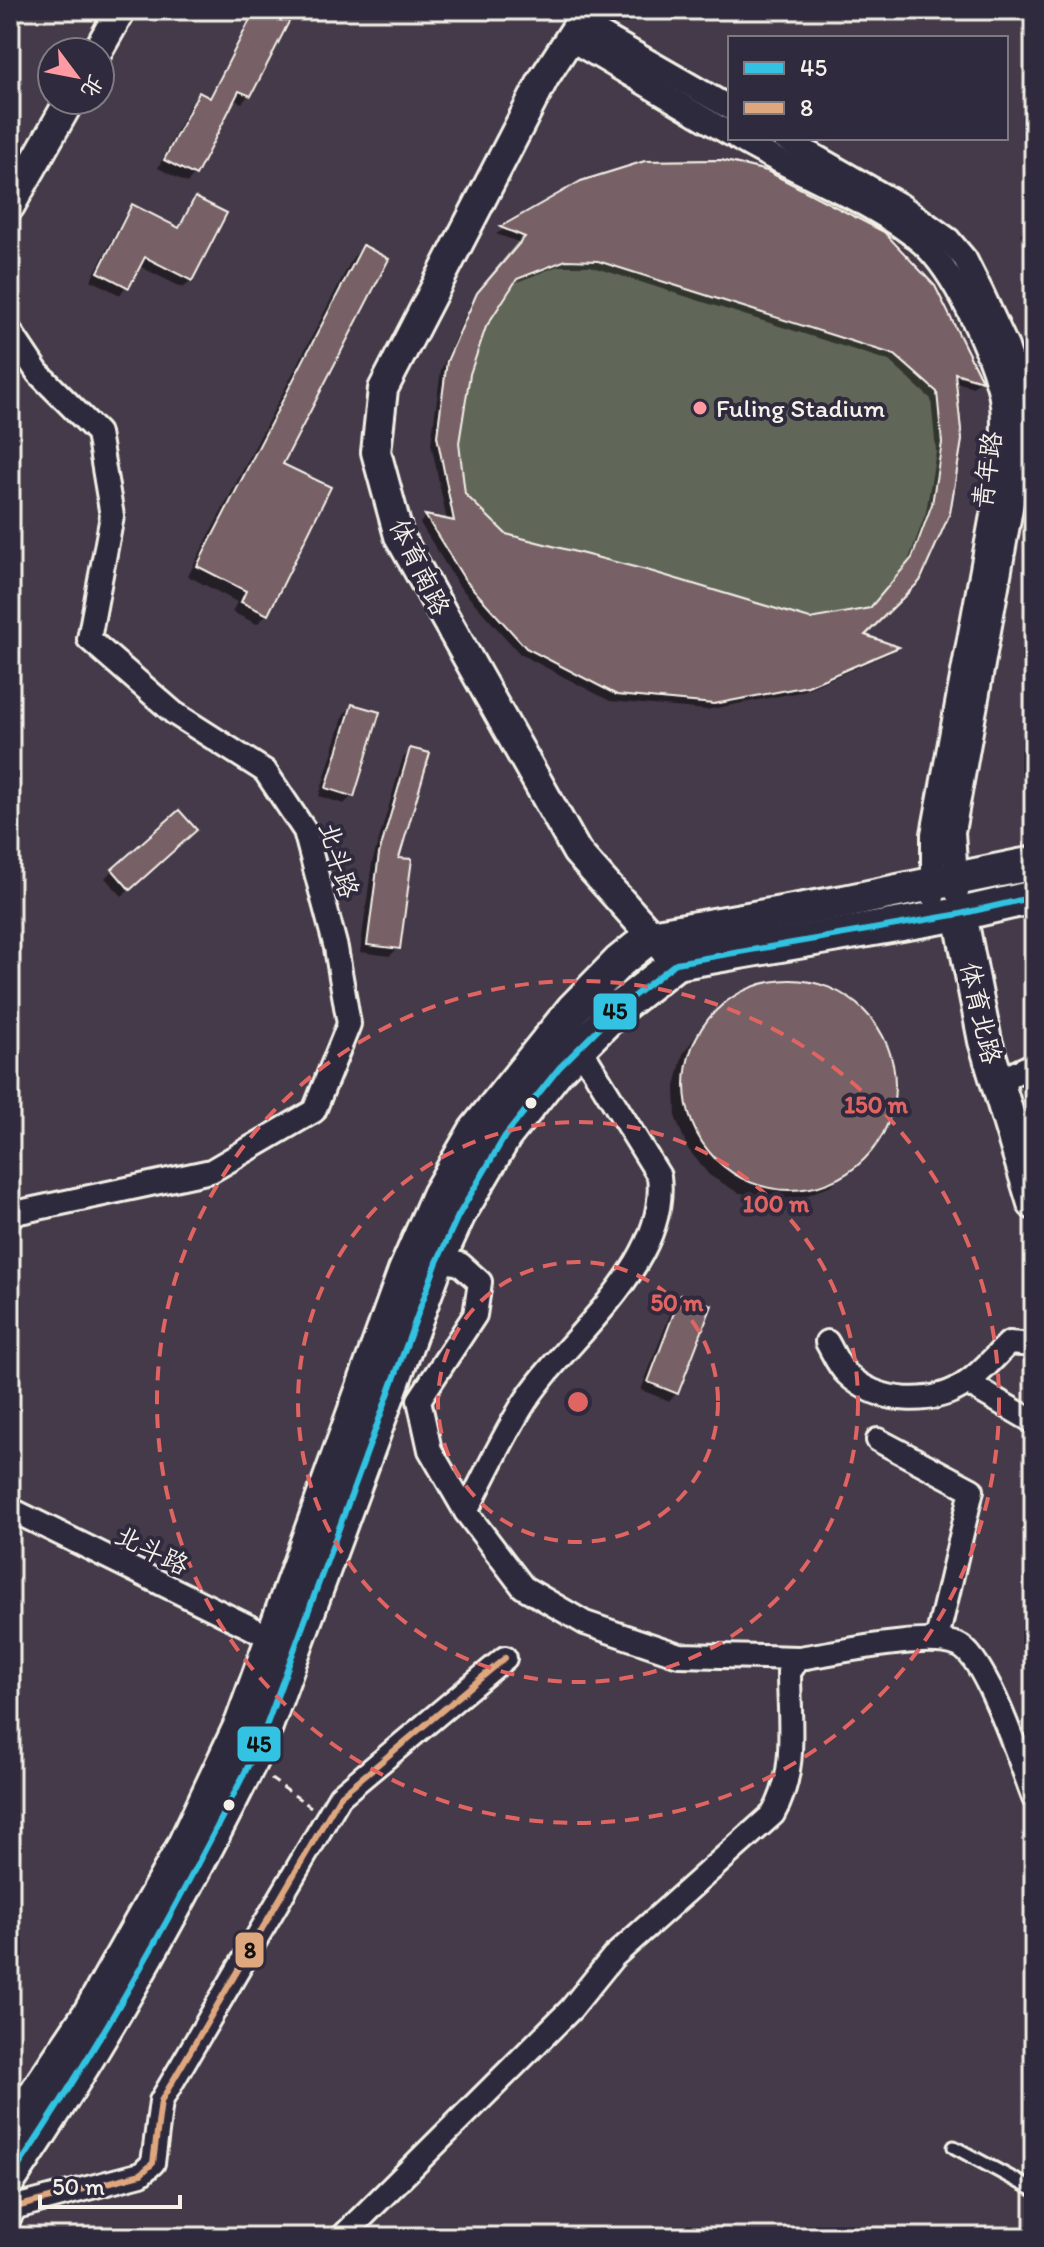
<svg xmlns="http://www.w3.org/2000/svg" width="1044" height="2247" font-family="Itim,'LXGW WenKai TC',sans-serif">
	<style>
		.green { fill: #616658; stroke: #aaaca0; stroke-width: 2 }
		.shadow { fill: #0007; fill-rule: evenodd }
		.building { fill: #776166; stroke: #f4f1e8; stroke-width: 2; fill-rule: evenodd }
		.lines { fill: none; stroke-linecap: round; stroke-linejoin: round }
		.service-casing { stroke: #f4f1e8; stroke-width: 17 }
		.minor-casing { stroke: #f4f1e8; stroke-width: 28 }
		.tertiary-casing { stroke: #f4f1e8; stroke-width: 34 }
		.secondary-casing { stroke: #f4f1e8; stroke-width: 38 }
		.path { stroke: #f4f1e8; stroke-width: 3; stroke-dasharray: 8 6; stroke-linecap: butt }
		.service { stroke: #2f2a3d; stroke-width: 11 }
		.minor { stroke: #2f2a3d; stroke-width: 22 }
		.tertiary { stroke: #2f2a3d; stroke-width: 28 }
		.secondary { stroke: #2f2a3d; stroke-width: 32 }
		.bus-1-casing { stroke: #2f2a3d; stroke-width: 12 }
		.bus-2-casing { stroke: #2f2a3d; stroke-width: 12 }
		.bus-1 { stroke: #33c2e2; stroke-width: 6 }
		.bus-2 { stroke: #dfa77e; stroke-width: 6 }
		.ring { fill: none; stroke: #df6462; stroke-width: 4; stroke-dasharray: 14 10 }
		.poi-dot { fill: #ff9aa2; stroke: #2f2a3d; stroke-width: 3 }
		.bus-dot { fill: #f4f1e8; stroke: #2f2a3d; stroke-width: 3 }
		.labels { text-anchor: middle; stroke-width: 8; stroke-linejoin: round; paint-order: stroke }
		.poi-label { font-size: 26px; fill: #f4f1e8; stroke: #2f2a3d; text-anchor: start }
		.street-label { font-size: 26px; fill: #f4f1e8; stroke: #2f2a3d }
		.centre { fill: #df6462; stroke: #2f2a3d; stroke-width: 4 }
		.ring-label { font-size: 24px; text-anchor: middle; font-weight: bold; fill: #df6462; stroke: #2f2a3d; stroke-width: 8; stroke-linejoin: round; paint-order: stroke }
		.line-badge { stroke: #2f2a3d; stroke-width: 3 }
		.pale-badge-label { font-size: 22px; text-anchor: middle; font-weight: bold; fill: #111 }
	</style>
	<rect width="100%" height="100%" fill="#453a49"/>
	<filter id="ink" filterUnits="userSpaceOnUse"><feTurbulence type="fractalNoise" baseFrequency=".0125" numOctaves="2"/><feDisplacementMap in="SourceGraphic" scale="16" xChannelSelector="R" yChannelSelector="G"/><feConvolveMatrix kernelMatrix="1 2 1 2 8 2 1 2 1" color-interpolation-filters="sRGB"/></filter>
	<g filter="url(#ink)">
		<polygon class="green" points="721,160 803,179 871,219 935,286 982,381 955,374 962,440 950,513 920,581 866,635 899,647 808,686 714,704 617,695 526,648 465,580 425,515 454,520 437,436 447,361 477,293 524,236 581,181 645,161"/>
		<g class="shadow">
			<polygon points="255,10 295,10 249,95 242,103 233,99 194,175 187,183 158,168 191,103 199,95 208,99"/>
			<path d="M582,183l352,104 45,94 -6,6 -20,-6 -5,131 -87,124 35,12 -6,5 -90,39 -94,18 -96,-9 -90,-47 -61,-68 -39,-63 5,-6 22,4 -16,-78 10,-73 30,-68 50,-59 -25,-9zM558,266h32l299,95 42,38 5,52 -10,61 -20,55 -36,43 -61,11 -304,-85 -42,-41 -6,-52 11,-69 16,-48 28,-42z"/>
			<polygon points="195,199 191,280 183,288 139,266 120,295 91,280 125,214 133,207 176,229"/>
			<polygon points="1034,211 1034,244 1020,235"/>
			<polygon points="363,247 280,464 267,614 257,624 232,612 237,602 188,576 353,257"/>
			<polygon points="352,706 352,796 344,804 319,796 344,714"/>
			<polygon points="411,750 397,859 398,948 390,956 360,952 372,863 403,758"/>
			<polygon points="187,838 122,896 105,878 113,870"/>
			<polygon points="776,982 812,984 845,997 872,1021 888,1053 893,1088 885,1124 857,1164 831,1185 801,1198 768,1200 737,1192 709,1175 688,1149 676,1119 675,1086 683,1054 702,1027 742,993"/>
			<polygon points="682,1296 677,1393 669,1401 641,1390 674,1304"/>
		</g>
		<g class="building">
			<polygon points="255,10 295,10 251,96 239,91 196,176 164,160 199,92 210,98"/>
			<path d="M721,160l46,11 117,61 51,54 47,95 -27,-8 7,67 -12,73 -30,68 -55,54 34,12 -91,39 -94,18 -97,-9 -91,-47 -61,-68 -40,-65 29,6 -17,-85 10,-75 30,-68 48,-56 -25,-10 81,-46 64,-20zM566,260l32,1 297,94 42,37 5,51 -10,61 -20,54 -42,50 -60,11 -160,-48 -144,-37 -41,-40 -6,-51 11,-69 16,-47 31,-48z"/>
			<polygon points="195,197 227,213 192,281 145,257 129,288 98,272 132,204 179,228"/>
			<polygon points="363,245 389,259 283,464 331,487 268,615 241,602 246,591 197,566"/>
			<polygon points="352,704 380,712 354,797 326,788"/>
			<polygon points="410,748 430,753 399,858 412,859 400,949 367,945 379,854"/>
			<polygon points="179,810 197,830 130,890 112,869"/>
			<circle cx="790" cy="1085" r="105"/>
			<polygon points="681,1294 712,1305 678,1394 648,1382"/>
		</g>
		<g class="lines">
			<g class="service-casing">
				<polyline id="service" points="954,2147 1034,2190"/>
			</g>
			<g class="minor-casing">
				<g id="minor">
					<polyline points="580,22 730,108"/>
					<polyline points="570,39 730,134"/>
					<path d="M737,138c54,33 140,65 185,105 32,28 66,103 77,145 7,27 3,56 1,84l-67,362v63"/>
					<polyline points="783,138 900,205 949,240 965,259 981,291 1007,347 1018,383 1022,416 1016,480 953,832 957,893"/>
					<polyline points="10,331 38,373 98,433 112,516 89,639 174,713 265,771 305,831 336,948 349,1024 314,1111 211,1171 10,1214"/>
					<polyline points="997,1082 1034,1064"/>
					<polyline points="425,1257 460,1264 480,1282 475,1315 419,1400 430,1450 466,1512 523,1587 585,1623 679,1655 799,1658"/>
					<path d="M827,1342c6,10 11,24 20,32 31,30 86,33 121,8 15,-11 28,-27 41,-39l25,2"/>
					<polyline points="967,1383 1034,1422"/>
					<polyline points="878,1440 972,1490 937,1639"/>
					<polyline points="10,1509 272,1638"/>
					<path d="M466,1512c18,-35 35,-71 55,-104 42,-69 149,-142 138,-232l-87,-141"/>
					<polyline points="10,2216 16,2207 141,2174 153,2163 161,2101 340,1796 505,1658"/>
					<path d="M342,2237l229,-228 42,-52 160,-143c25,-42 16,-94 16,-142l10,-14c37,-5 128,-26 159,-13 28,11 64,122 76,153"/>
				</g>
			</g>
			<g class="tertiary-casing">
				<g id="tertiary">
					<polyline points="588,10 544,78 383,389 376,452 399,536 577,852 676,963"/>
					<polyline points="97,52 121,10"/>
					<polyline points="10,206 70,100"/>
				</g>
			</g>
			<g class="secondary-casing">
				<g id="secondary">
					<polyline points="960,914 985,1041 1034,1203"/>
					<polyline points="10,2131 89,2014 183,1847 242,1722 405,1271 438,1195 475,1131 573,1009 619,962 651,936 844,902 1034,863"/>
					<path d="M10,2179c95,-140 176,-287 251,-439l176,-478 21,-46 47,-80 54,-68 62,-62 55,-43 284,-49 74,-17"/>
				</g>
			</g>
			<polyline class="path" points="271,1779 311,1807"/>
			<use href="#service" class="service"/>
			<use href="#minor" class="minor"/>
			<use href="#tertiary" class="tertiary"/>
			<use href="#secondary" class="secondary"/>
			<g class="bus-1-casing">
				<path id="bus-1" d="M10,2179c95,-140 176,-287 251,-439l176,-478 21,-46 47,-80 54,-68 62,-62 55,-43 284,-49 74,-17"/>
			</g>
			<g class="bus-2-casing">
				<polyline id="bus-2" points="10,2216 16,2207 141,2174 153,2163 161,2101 340,1796 505,1658"/>
			</g>
			<use href="#bus-1" class="bus-1"/>
			<use href="#bus-2" class="bus-2"/>
		</g>
	</g>
	<g class="ring">
		<circle cx="578" cy="1402" r="140"/>
		<circle cx="578" cy="1402" r="280"/>
		<circle cx="578" cy="1402" r="421"/>
	</g>
	<circle class="poi-dot" cx="700" cy="408" r="8"/>
	<g class="bus-dot">
		<circle cx="531" cy="1103" r="7"/>
		<circle cx="229" cy="1805" r="7"/>
	</g>
	<g class="labels">
		<g class="poi-label">
			<text x="716" y="417">Fuling Stadium</text>
		</g>
		<g class="street-label">
			<text transform="translate(987 470) rotate(-82)" y="9">青年路</text>
			<text transform="translate(420 567) rotate(64)" y="9">体育南路</text>
			<text transform="translate(339 860) rotate(73)" y="9">北斗路</text>
			<text transform="translate(981 1013) rotate(77)" y="9">体育北路</text>
			<text transform="translate(152 1550) rotate(26)" y="9">北斗路</text>
		</g>
	</g>
	<circle cx="578" cy="1402" r="12" class="centre"/>
	<g class="ring-label">
		<text x="876" y="1113">150 m</text>
		<text x="776" y="1212">100 m</text>
		<text x="677" y="1311">50 m</text>
	</g>
	<g class="line-badge">
		<rect x="592" y="992" width="46" height="39" rx="8" fill="#33c2e2"/>
		<rect x="236" y="1725" width="46" height="38" rx="8" fill="#33c2e2"/>
		<rect x="234" y="1931" width="31" height="38" rx="8" fill="#dfa77e"/>
	</g>
	<g class="pale-badge-label">
		<text x="615" y="1019">45</text>
		<text x="259" y="1752">45</text>
		<text x="250" y="1958">8</text>
	</g>
	<rect width="1044" height="2247" fill="none" stroke="#2f2a3d" stroke-width="40"/>
	<rect x="20" y="20" width="1004" height="2207" fill="none" stroke="#f4f1e8" stroke-width="3" filter="url(#ink)"/>
	<rect x="728" y="36" width="280" height="104" fill="#2f2a3d" stroke="#7e7a81" stroke-width="2"/>
	<rect x="744" y="62" width="40" height="12" fill="#33c2e2" stroke="#7e7a81" stroke-width="2"/>
	<text x="800" y="76" font-size="24" fill="#f4f1e8">45</text>
	<rect x="744" y="102" width="40" height="12" fill="#dfa77e" stroke="#7e7a81" stroke-width="2"/>
	<text x="800" y="116" font-size="24" fill="#f4f1e8">8</text>
	<g transform="translate(76 76) rotate(122)"><circle r="38" fill="#2f2a3d" stroke="#7e7a81" stroke-width="2"/>
	<path d="M0-6L14 30L0 20L-14 30Z" fill="#ff9aa2"/>
	<text y="-12" font-size="22" font-weight="bold" text-anchor="middle" fill="#f4f1e8">北</text>
	</g>
	<path d="M40 2195v12h140v-12" fill="none" stroke="#f4f1e8" stroke-width="4"/>
	<text x="52" y="2195" font-size="24" fill="#f4f1e8" stroke="#2f2a3d" stroke-width="6" paint-order="stroke">50 m</text>
</svg>
